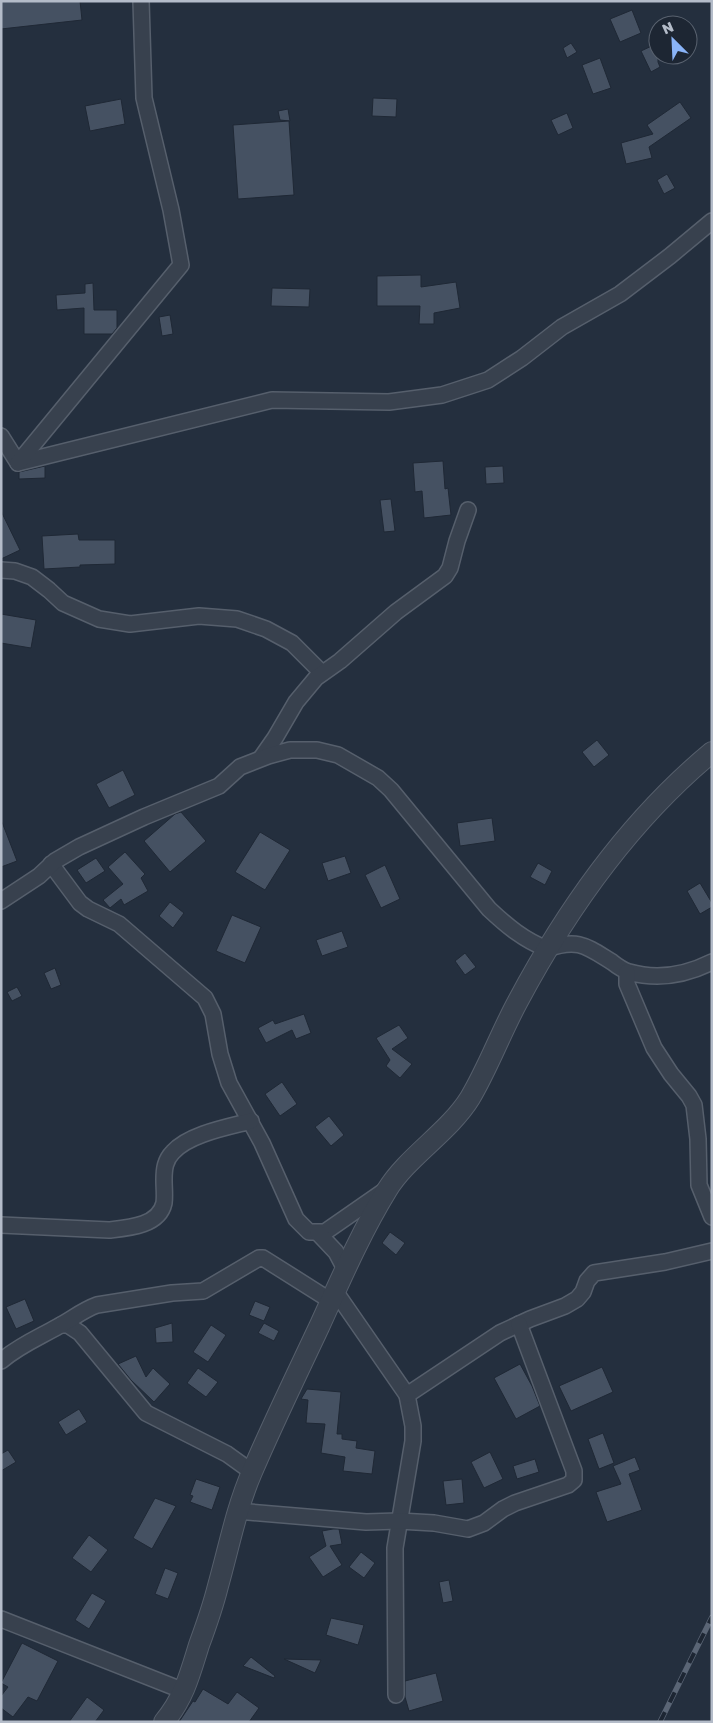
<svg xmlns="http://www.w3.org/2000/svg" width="713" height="1723" font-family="'Golos Text',sans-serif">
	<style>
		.building { fill: #455162; stroke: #1f2835 }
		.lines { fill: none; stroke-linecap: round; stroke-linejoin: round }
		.minor-casing { stroke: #565f6c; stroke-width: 18 }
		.tertiary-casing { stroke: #565f6c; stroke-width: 22 }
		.minor { stroke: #38414e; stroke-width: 15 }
		.tertiary { stroke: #38414e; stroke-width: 20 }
		.rail-casing { stroke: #5a6575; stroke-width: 5.5 }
		.rail { stroke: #1d2633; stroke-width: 4; stroke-dasharray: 11; stroke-linecap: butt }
	</style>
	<rect width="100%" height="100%" fill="#242f3e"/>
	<g class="building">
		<polygon points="1,1 80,1 82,20 1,29"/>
		<polygon points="632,10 641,33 620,42 610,19"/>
		<polygon points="571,43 577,52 567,58 563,48"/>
		<polygon points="658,43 658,62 660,67 651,72 641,51"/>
		<polygon points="600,58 611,88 593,94 582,65"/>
		<polygon points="373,98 397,99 396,117 372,116"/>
		<polygon points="121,99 125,124 90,131 85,106"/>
		<polygon points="680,102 691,118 649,147 652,158 626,164 621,143 653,134 647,125"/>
		<polygon points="288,109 290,121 280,120 278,111"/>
		<polygon points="567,113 573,128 558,135 551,120"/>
		<polygon points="289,121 294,195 238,199 233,125"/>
		<polygon points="667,174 675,188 664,194 657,180"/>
		<polygon points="421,275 421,287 456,282 460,308 434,313 434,324 419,324 420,306 377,306 377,276"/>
		<polygon points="93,283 94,310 117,310 117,328 112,334 84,334 84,308 57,310 56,295 85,293 85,284"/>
		<polygon points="272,288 310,289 309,307 271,306"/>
		<polygon points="170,315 173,334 162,336 159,317"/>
		<polygon points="443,461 445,489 448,488 451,515 424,518 422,491 415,492 413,463"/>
		<polygon points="45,466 45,478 19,479 19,472"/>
		<polygon points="503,466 504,483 486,484 485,467"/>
		<polygon points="391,499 395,531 384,532 380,500"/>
		<polygon points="1,511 20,550 1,559"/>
		<polygon points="78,534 79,540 115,540 115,564 80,565 80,567 44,569 42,536"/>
		<polygon points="1,614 36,620 31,648 1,643"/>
		<polygon points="597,740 609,755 594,767 582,752"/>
		<polygon points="123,770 135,795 109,808 96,784"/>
		<polygon points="181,812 206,841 170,872 144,841 175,814"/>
		<polygon points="492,818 495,841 460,846 457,823"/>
		<polygon points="2,822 17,861 1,867 1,823"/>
		<polygon points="260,832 290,850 265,890 235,872"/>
		<polygon points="125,852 145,874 141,878 148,891 124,905 121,899 110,908 103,900 123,884 108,867"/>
		<polygon points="345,856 351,873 328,881 322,863"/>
		<polygon points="96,858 105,871 86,883 77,870"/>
		<polygon points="538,863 552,871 545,885 530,877"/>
		<polygon points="385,865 400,899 381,908 365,875"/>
		<polygon points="700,883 712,903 712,907 700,914 687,891"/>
		<polygon points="170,902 184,913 173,928 159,916"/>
		<polygon points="232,915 261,927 245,963 216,951"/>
		<polygon points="342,931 348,947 322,956 316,940"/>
		<polygon points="465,953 476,967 465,975 455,961"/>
		<polygon points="55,968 61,985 51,989 44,973"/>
		<polygon points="17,987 22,996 12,1001 7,992"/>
		<polygon points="304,1014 311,1033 296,1039 292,1030 266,1043 258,1028 273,1020 275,1024"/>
		<polygon points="399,1025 408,1038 392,1049 412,1064 400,1078 386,1066 390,1060 376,1038"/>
		<polygon points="282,1082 297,1104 280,1116 265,1094"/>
		<polygon points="329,1116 344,1135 331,1146 315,1127"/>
		<polygon points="390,1232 405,1243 396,1255 382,1243"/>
		<polygon points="25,1299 34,1321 16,1329 6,1307"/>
		<polygon points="255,1301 270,1307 264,1321 249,1315"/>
		<polygon points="172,1323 173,1342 156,1343 155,1328"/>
		<polygon points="264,1323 279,1331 274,1341 258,1333"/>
		<polygon points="211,1325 226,1335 208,1362 193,1352"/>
		<polygon points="136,1356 146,1377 153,1368 170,1384 154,1402 131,1380 118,1364"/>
		<polygon points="520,1364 532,1386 540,1406 516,1419 494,1378"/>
		<polygon points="602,1367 613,1392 571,1411 559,1386"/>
		<polygon points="198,1368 218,1382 206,1397 187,1383"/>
		<polygon points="307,1389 341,1392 337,1434 342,1434 342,1439 357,1441 356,1448 375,1451 372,1474 343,1471 345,1457 321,1453 325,1424 306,1423 308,1400 301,1399"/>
		<polygon points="79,1409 87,1422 66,1435 58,1422"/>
		<polygon points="603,1433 614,1463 599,1469 588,1439"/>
		<polygon points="8,1450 16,1462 1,1471 1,1454"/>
		<polygon points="490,1452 503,1479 484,1488 471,1462"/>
		<polygon points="635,1457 640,1470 629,1474 642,1510 607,1522 596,1492 621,1484 613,1466"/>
		<polygon points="535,1459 539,1472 517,1479 513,1466"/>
		<polygon points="196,1479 220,1487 212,1510 190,1502 193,1496 190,1495"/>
		<polygon points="462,1479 464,1503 446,1505 443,1481"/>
		<polygon points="155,1498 176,1506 152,1549 133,1538"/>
		<polygon points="333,1529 339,1529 342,1544 330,1546 342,1565 323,1577 309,1557 326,1546 322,1531"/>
		<polygon points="89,1535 108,1550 91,1572 72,1558"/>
		<polygon points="361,1552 375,1563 364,1578 349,1567"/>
		<polygon points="165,1568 178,1573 168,1599 155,1594"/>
		<polygon points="449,1580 453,1601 443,1603 439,1582"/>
		<polygon points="92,1593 106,1601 89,1629 75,1620"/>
		<polygon points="331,1618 364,1625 358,1645 326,1635"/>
		<polygon points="22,1643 58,1661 37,1701 28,1697 13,1717 1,1708 1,1696 8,1687 1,1683"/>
		<polygon points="251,1657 275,1676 274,1678 243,1666"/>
		<polygon points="284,1659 321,1660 315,1673"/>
		<polygon points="436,1673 443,1701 409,1711 405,1697 405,1681"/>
		<polygon points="203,1689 228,1704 237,1692 259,1708 249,1722 179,1722 193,1701 195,1702"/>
		<polygon points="87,1697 104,1710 95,1722 69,1722"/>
	</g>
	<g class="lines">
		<g class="minor-casing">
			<g id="minor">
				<polyline points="1,436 18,463 272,400 389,402 442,395 488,380 522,358 562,327 620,294 670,256 712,221"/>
				<polyline points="18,463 181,265 171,210 144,98 141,1"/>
				<polyline points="1,570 15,571 32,577 49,590 63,603 99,619 130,624 199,616 237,619 266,629 292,643 322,673"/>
				<polyline points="261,758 275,738 296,702 316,678 340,661 396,612 445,576 450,568 457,541 468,510"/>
				<polyline points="51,864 80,903 88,909 119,924 205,998 213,1014 220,1054 229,1083 262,1143 296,1219 309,1232 325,1232 384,1191"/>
				<path d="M1,901l38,-25 16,-15 24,-14 65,-30 75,-31 21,-19 28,-11 22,-6h27l21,5 40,23 13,12 98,119c18,17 35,31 58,40 31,-11 39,-3 65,13 5,4 11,8 17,10 28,8 57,3 83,-10"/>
				<polyline points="627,972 627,984 654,1048 671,1074 689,1096 694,1105 698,1139 699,1185 712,1217"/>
				<path d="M1,1225l108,5c19,-2 50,-4 55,-27 1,-7 0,-15 0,-23 0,-11 1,-20 9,-28 16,-18 55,-25 78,-31"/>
				<polyline points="318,1233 336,1252 345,1269"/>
				<polyline points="335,1291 407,1395 413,1426 413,1441 395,1548 396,1695"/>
				<polyline points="61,1325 68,1325 80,1333 146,1413 227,1454 252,1472"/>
				<path d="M1,1361c19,-16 37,-23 58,-35 13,-7 24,-16 38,-21l75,-12 31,-2 56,-33h4l68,43"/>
				<polyline points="407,1395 500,1333 530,1319 565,1306 577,1299 583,1292 587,1281 594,1273 665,1262 712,1251"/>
				<polyline points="237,1511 366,1522 399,1521 434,1523 468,1529 484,1523 503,1509 515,1503 568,1485 574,1480 574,1471 519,1324"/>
				<polyline points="1,1619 184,1691"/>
			</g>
		</g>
		<g class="tertiary-casing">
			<path id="tertiary" d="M164,1722c20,-24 26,-48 35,-77 7,-19 14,-39 19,-59 11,-39 18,-77 34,-114 21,-49 44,-96 67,-145 21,-46 41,-93 68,-137 20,-33 62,-58 83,-92 18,-30 31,-66 48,-97 49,-92 113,-182 194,-249"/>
		</g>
		<use href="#minor" class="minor"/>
		<use href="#tertiary" class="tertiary"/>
		<g class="rail-casing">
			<polyline id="rail" points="660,1722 712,1617"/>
		</g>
		<use href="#rail" class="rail"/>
	</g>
	<rect width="713" height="1723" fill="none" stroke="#b4bcc9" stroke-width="5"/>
	<g transform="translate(673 40) rotate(336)"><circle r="24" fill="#1d2633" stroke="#59626f"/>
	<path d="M0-4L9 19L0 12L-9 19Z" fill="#8ab4f8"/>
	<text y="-8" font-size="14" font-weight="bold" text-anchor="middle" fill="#b4bcc9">N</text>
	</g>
</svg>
